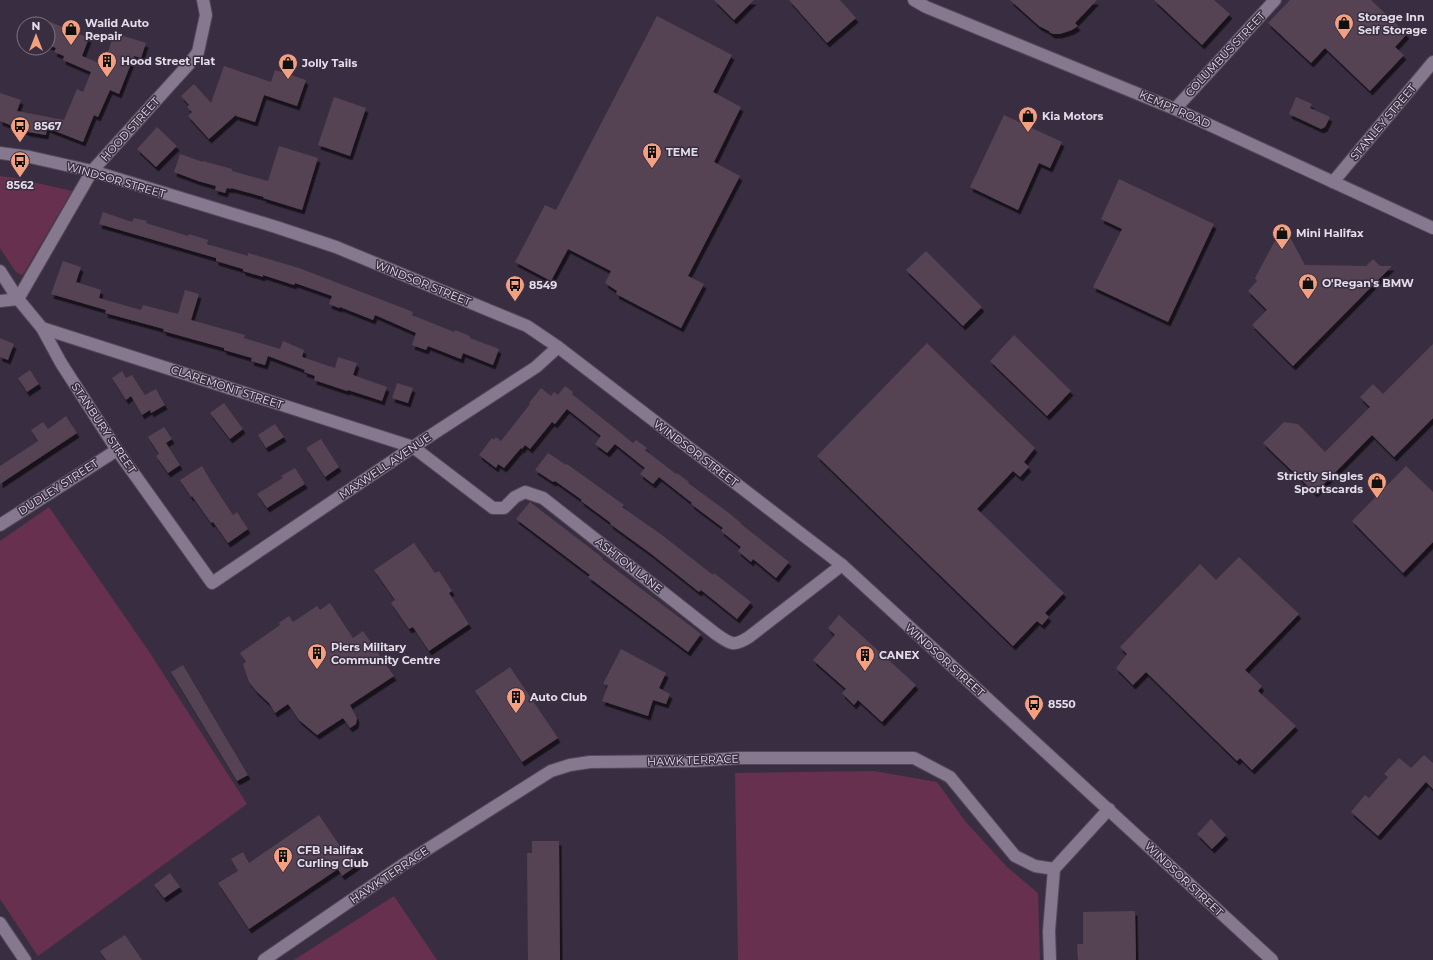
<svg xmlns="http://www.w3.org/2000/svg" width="1433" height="960" font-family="Montserrat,sans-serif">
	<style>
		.green { fill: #66304e }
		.building { fill: #554253; filter: url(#shadow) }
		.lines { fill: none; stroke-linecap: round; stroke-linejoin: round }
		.minor-casing { stroke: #534959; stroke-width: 14 }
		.minor { stroke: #86788f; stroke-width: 12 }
		.labels { text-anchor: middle; stroke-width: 3; stroke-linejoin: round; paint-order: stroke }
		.poi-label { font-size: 11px; font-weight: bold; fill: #e3dce9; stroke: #392e41; text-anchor: start }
		.street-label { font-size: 11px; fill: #e3dce9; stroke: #392e41 }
	</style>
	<defs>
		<filter id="shadow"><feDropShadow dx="2.5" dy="4.5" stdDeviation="0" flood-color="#0009"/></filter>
	</defs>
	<rect width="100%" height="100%" fill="#392e41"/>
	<g class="green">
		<polygon points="0,176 15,178 72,191 24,273 21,275 16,272 0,248"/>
		<polygon points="49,507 148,650 247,804 38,956 0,899 0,541"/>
		<polygon points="874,771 937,782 965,821 1007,867 1038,893 1040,960 738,960 735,773"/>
		<polygon points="394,896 437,960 294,960"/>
	</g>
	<g class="building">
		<polygon points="714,0 754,0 734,20"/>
		<polygon points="789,0 840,0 856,18 827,43"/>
		<polygon points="1010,0 1097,0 1075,23 1078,26 1072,30 1060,34 1052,34 1052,33 1050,33 1049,31 1039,26"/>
		<polygon points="1154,0 1214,0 1230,14 1202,45"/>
		<polygon points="1290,0 1371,0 1407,34 1395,47 1404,55 1370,91 1325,48 1311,63 1268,23"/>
		<polygon points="657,16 732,55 713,92 741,107 714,162 740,176 688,276 704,284 681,328 616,294 617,291 605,283 611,271 568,249 551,281 515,262 545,205 556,210"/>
		<polygon points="48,21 89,38 82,56 104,65 114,33 146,43 141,58 134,56 119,94 110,90 98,117 94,115 83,142 47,128 46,135 28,132 0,121 0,93 21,100 17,111 64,120 77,89 83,92 91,72 63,60 64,56 54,52 56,48 48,45"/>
		<polygon points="224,66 271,82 275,70 306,80 297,106 264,95 255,122 236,116 237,114 209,139 188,116 192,112 187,107 189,105 181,96 194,84 211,103"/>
		<polygon points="334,97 366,108 350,156 318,145"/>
		<polygon points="1296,97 1312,104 1310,108 1330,117 1325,127 1321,129 1289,114"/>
		<polygon points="1004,115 1062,142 1050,168 1039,163 1018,210 970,187"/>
		<polygon points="157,127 177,146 156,167 137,149"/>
		<polygon points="279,146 318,158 302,210 263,198 264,197 231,188 231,189 227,188 225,193 215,190 216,186 198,181 174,172 180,154 203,162 203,161 232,169 232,171 268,181"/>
		<polygon points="1119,179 1214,224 1168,322 1093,287 1122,229 1101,219"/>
		<polygon points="103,212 132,222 134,218 147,221 146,223 188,236 189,234 208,240 207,244 248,256 248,253 299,268 403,308 413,312 412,315 454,332 455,330 470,336 470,338 499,349 493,365 463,353 461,359 428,346 426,350 412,345 416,333 375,315 373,320 340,307 339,308 329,304 332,296 295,283 294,285 263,275 263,277 243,271 243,269 216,261 216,258 99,224"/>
		<polygon points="1286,229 1305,265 1366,266 1373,259 1380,266 1392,266 1293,366 1252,325 1267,310 1248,291 1257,281 1255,278 1276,239 1274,236"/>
		<polygon points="926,251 982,307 963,326 906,270"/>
		<polygon points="63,261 81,267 76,282 101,290 99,298 141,310 143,305 178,314 185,290 199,294 191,320 245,335 244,338 280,349 283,341 304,350 302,357 335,368 338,357 357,363 353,375 387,387 382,401 348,390 347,391 314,380 315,376 304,372 305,370 268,356 265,365 251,361 252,358 224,350 224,348 163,331 164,329 105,313 106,310 51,294"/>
		<polygon points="1014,335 1071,391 1047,416 990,361"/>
		<polygon points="0,338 14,344 8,360 0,357"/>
		<polygon points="927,343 1035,448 1024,462 1029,467 1020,477 1013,471 977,509 1064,593 1045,613 1049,617 1042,625 1037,621 1013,646 817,456"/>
		<polygon points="1433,344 1433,418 1394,457 1372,435 1315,493 1263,443 1284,422 1298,424 1325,452 1370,407 1360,397 1373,384 1383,394"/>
		<polygon points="30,370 39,384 27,392 18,378"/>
		<polygon points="122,371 126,378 132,375 145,395 156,389 165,405 151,413 150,410 142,415 131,396 126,400 112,378"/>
		<polygon points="397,383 413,388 408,403 392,398"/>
		<polygon points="565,386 573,392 572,394 633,443 636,440 647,448 645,450 676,474 677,473 689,482 688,483 729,513 741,523 741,524 789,562 776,578 753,559 751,562 738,551 741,547 721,531 723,528 691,504 692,503 659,477 653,484 640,474 645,468 615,444 607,453 595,444 601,436 567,409 555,424 552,422 530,449 525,445 522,449 521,448 504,468 498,464 496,468 479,455 492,438 494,440 496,437 501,441 530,404 529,403 541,388 551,396 554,392 558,395"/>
		<polygon points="224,403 243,429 230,439 210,413"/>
		<polygon points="66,416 77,433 0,484 0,466 38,441 31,430 43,422 48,429"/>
		<polygon points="275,424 284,437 266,448 258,435"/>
		<polygon points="164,427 172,439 166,443 180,465 168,473 156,456 159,454 148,437"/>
		<polygon points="321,439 339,467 325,477 306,448"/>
		<polygon points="548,453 566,465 567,464 624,505 622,507 662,535 713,575 714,573 751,602 737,619 701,590 699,592 650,553 610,524 611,523 581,501 582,500 555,481 553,482 535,470"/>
		<polygon points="202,466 212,483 233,515 237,512 248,529 228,543 213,522 211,523 192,496 191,497 180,480"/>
		<polygon points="1406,466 1433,492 1433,542 1403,573 1352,521"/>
		<polygon points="295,468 305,484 267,508 257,494 283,478 281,476"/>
		<polygon points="530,502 603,558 602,559 701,634 688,652 588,577 590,575 516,519"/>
		<polygon points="414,543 435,573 439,571 452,591 449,593 469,624 429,651 413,627 409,629 391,603 395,600 374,570"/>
		<polygon points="1239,557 1299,614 1245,670 1262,686 1258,691 1296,726 1252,770 1240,758 1237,761 1146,672 1133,685 1116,668 1127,654 1120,647 1200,564 1216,580"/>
		<polygon points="330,603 353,638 363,631 394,676 350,705 357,718 356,724 350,728 343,718 317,735 299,720 288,704 275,713 269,703 256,691 249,682 243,664 246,662 240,653 280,625 279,623 289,616 293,622 317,606 320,610"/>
		<polygon points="839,615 916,685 882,722 858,700 854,705 842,693 846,689 813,660 835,635 828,628"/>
		<polygon points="621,649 666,673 659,688 670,694 666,704 653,700 648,716 602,701 608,685 603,684"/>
		<polygon points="183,665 248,775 237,781 171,672"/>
		<polygon points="510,667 558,738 522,762 475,691"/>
		<polygon points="1424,755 1433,763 1433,789 1426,782 1378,836 1351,812 1365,795 1369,798 1388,777 1384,774 1399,758 1411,768"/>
		<polygon points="319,815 344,852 348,848 359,864 342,876 338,869 249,929 218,883 238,871 231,859 243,852 249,863"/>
		<polygon points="1211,819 1226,835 1212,849 1197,834"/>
		<polygon points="532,841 559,841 560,960 528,960 527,853 532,853"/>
		<polygon points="170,873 180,887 164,898 154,885"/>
		<polygon points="1135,911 1136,960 1078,960 1077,944 1083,944 1083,912"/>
		<polygon points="125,935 142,960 106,960 100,951"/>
	</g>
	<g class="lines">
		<g class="minor-casing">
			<g id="minor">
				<polyline points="914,0 926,7 1175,109 1433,228"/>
				<polyline points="1175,109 1275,0"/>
				<polyline points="0,153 30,157 92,171 276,227 336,247 527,326 558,347 842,565 1272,960"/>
				<polyline points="1333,182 1433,62"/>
				<polyline points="0,271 18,299 42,328 61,363 117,450 212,583 413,447 536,367 558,347"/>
				<polyline points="18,299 92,171 189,64 198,52 206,15 203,0"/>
				<polyline points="0,301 18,299"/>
				<path d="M42,328l371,119 80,61h11l11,-11 10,-5 18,6 173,136c14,10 18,13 33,3l93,-72"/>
				<polyline points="0,525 117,450"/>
				<polyline points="0,923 25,960"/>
				<polyline points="264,960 404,864 551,771 570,765 590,762 695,761 739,758 914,758 950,777 1015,856 1035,866 1054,869 1109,809"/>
				<polyline points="1050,960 1049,931 1054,869"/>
			</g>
		</g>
		<use href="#minor" class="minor"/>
	</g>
	<defs>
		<g id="shop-pin" transform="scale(1)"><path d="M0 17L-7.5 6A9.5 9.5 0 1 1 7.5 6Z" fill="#f2a080" stroke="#392e41"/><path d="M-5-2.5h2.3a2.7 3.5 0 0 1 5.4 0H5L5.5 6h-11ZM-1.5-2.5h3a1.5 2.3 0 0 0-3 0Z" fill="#111"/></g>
		<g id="building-pin" transform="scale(1)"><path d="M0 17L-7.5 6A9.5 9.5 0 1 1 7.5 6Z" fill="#f2a080" stroke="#392e41"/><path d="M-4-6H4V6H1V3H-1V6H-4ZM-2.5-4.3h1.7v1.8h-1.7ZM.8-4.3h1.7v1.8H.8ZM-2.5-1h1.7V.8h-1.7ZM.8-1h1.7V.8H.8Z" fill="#111"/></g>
		<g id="bus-pin" transform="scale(1)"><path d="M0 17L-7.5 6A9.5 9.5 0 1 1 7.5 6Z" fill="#f2a080" stroke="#392e41"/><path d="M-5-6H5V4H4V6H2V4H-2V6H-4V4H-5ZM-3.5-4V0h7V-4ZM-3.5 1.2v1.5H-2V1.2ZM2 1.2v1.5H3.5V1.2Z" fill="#111"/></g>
	</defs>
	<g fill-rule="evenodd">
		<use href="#shop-pin" x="1344" y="23"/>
		<use href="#shop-pin" x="71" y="29"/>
		<use href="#building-pin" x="107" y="61"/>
		<use href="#shop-pin" x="288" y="63"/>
		<use href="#shop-pin" x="1028" y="116"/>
		<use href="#bus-pin" x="20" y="126"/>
		<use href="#building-pin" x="652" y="152"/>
		<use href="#bus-pin" x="20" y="161"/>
		<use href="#shop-pin" x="1282" y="233"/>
		<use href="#shop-pin" x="1308" y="283"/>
		<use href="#bus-pin" x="515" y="285"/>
		<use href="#shop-pin" x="1377" y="482"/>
		<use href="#building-pin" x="317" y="653"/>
		<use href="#building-pin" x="865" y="655"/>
		<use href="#building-pin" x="516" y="697"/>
		<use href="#bus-pin" x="1034" y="704"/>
		<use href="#building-pin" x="283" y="856"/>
	</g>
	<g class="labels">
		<g class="poi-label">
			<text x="1358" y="21">Storage Inn<tspan x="1358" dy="13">Self Storage</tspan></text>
			<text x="85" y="27">Walid Auto<tspan x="85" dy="13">Repair</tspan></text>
			<text x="121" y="65">Hood Street Flat</text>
			<text x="302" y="67">Jolly Tails</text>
			<text x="1042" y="120">Kia Motors</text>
			<text x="34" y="130">8567</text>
			<text x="666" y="156">TEME</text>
			<text x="20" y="189" text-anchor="middle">8562</text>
			<text x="1296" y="237">Mini Halifax</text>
			<text x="1322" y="287">O'Regan's BMW</text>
			<text x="529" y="289">8549</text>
			<text x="1363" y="480" text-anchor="end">Strictly Singles<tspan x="1363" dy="13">Sportscards</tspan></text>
			<text x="331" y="651">Piers Military<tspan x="331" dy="13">Community Centre</tspan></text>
			<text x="879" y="659">CANEX</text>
			<text x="530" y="701">Auto Club</text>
			<text x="1048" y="708">8550</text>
			<text x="297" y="854">CFB Halifax<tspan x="297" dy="13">Curling Club</tspan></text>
		</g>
		<g class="street-label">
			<text transform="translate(1225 54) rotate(-47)" y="4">COLUMBUS STREET</text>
			<text transform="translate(1175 109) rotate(24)" y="4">KEMPT ROAD</text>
			<text transform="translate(1383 122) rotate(-50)" y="4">STANLEY STREET</text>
			<text transform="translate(130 129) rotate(-48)" y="4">HOOD STREET</text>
			<text transform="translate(116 180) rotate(16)" y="4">WINDSOR STREET</text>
			<text transform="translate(423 283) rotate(22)" y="4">WINDSOR STREET</text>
			<text transform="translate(227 387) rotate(18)" y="4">CLAREMONT STREET</text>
			<text transform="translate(104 428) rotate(56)" y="4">STANBURY STREET</text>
			<text transform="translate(696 453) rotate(37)" y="4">WINDSOR STREET</text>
			<text transform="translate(385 466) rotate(-34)" y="4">MAXWELL AVENUE</text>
			<text transform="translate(58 487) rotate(-33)" y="4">DUDLEY STREET</text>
			<text transform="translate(629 565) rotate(38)" y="4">ASHTON LANE</text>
			<text transform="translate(945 660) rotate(42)" y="4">WINDSOR STREET</text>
			<text transform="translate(693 760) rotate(-2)" y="4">HAWK TERRACE</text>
			<text transform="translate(389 875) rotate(-34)" y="4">HAWK TERRACE</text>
			<text transform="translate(1184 879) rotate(43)" y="4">WINDSOR STREET</text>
		</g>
	</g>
	<g transform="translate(36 36)"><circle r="19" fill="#392e41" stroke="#7d7484"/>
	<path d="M0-3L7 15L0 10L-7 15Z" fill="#f2a080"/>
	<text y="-6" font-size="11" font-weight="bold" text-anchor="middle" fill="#e3dce9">N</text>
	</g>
</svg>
